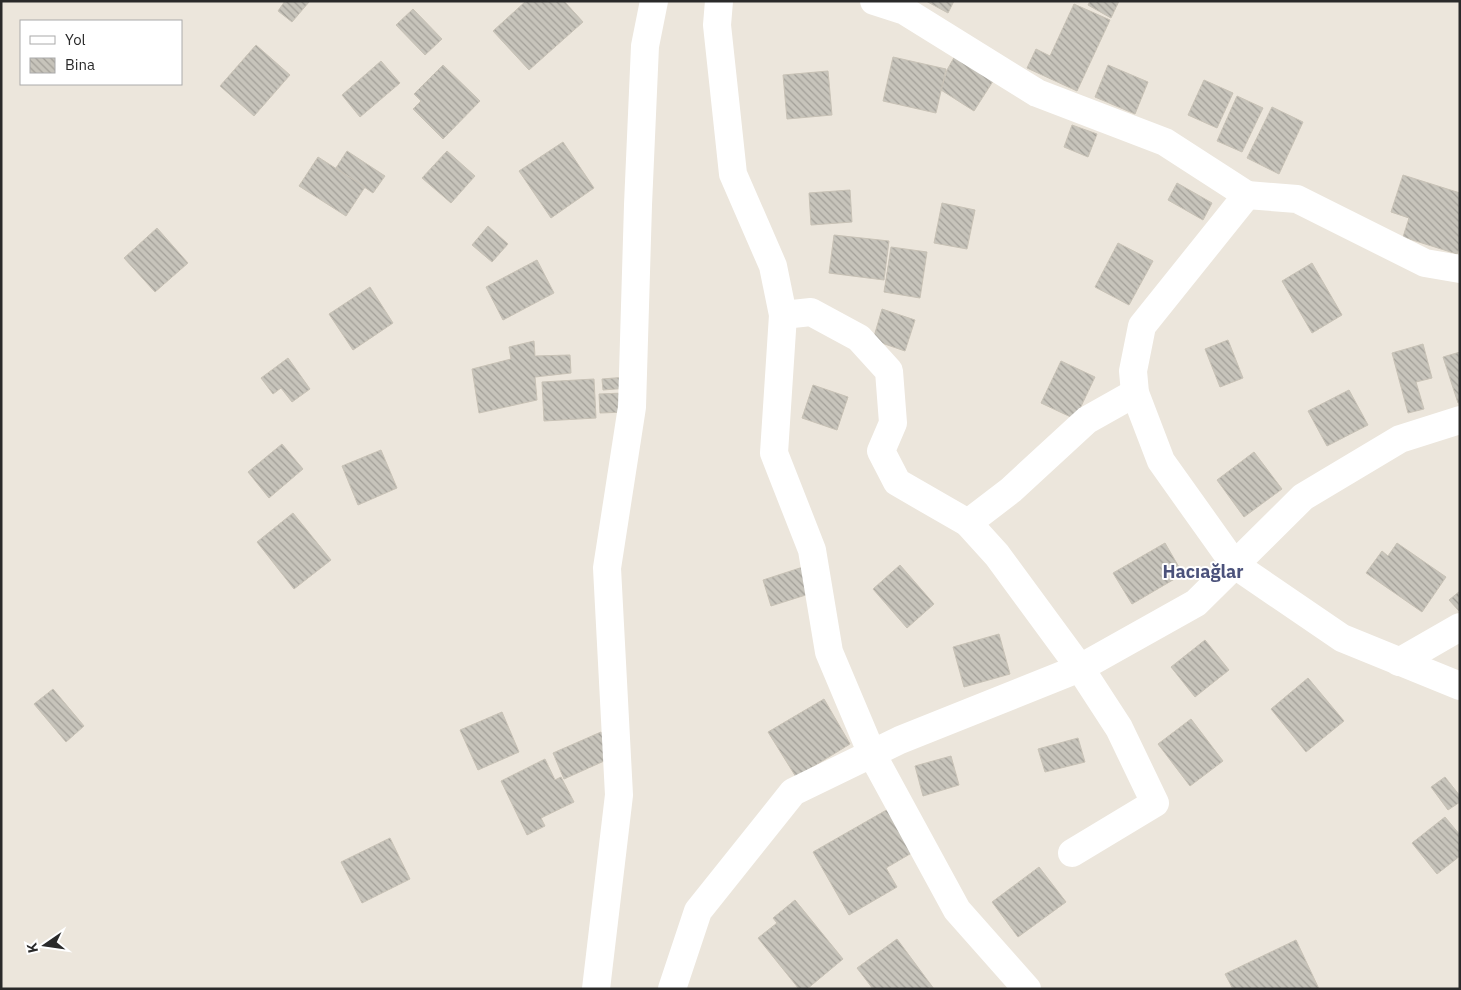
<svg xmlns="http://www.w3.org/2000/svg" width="1461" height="990" font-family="'IBM Plex Sans',sans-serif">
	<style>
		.building { fill: url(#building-back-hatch); stroke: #c8c2b6 }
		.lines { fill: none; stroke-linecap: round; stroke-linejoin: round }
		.minor { stroke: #fff; stroke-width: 28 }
		.labels { text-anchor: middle; stroke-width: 4; stroke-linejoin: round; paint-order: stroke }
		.quarter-label { font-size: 18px; font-weight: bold; fill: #4b527b; stroke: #fff }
	</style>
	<defs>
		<pattern id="building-back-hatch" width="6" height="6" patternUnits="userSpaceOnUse" patternTransform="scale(1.25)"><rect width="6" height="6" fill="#c7c4bb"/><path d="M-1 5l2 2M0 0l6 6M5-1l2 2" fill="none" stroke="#a29f98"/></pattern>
	</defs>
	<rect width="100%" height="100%" fill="#ece6dc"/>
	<g class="building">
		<polygon points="285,1 308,1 309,2 292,22 278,11"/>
		<polygon points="526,1 564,1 583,22 529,70 493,31"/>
		<polygon points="926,1 954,1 948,13"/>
		<polygon points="1090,1 1119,1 1111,18 1088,5"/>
		<polygon points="1074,4 1110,20 1077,91 1027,68 1036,49 1050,56"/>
		<polygon points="413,9 442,39 425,55 396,25"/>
		<polygon points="256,45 290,75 254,116 220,86"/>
		<polygon points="956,54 995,78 974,111 941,90 947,70"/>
		<polygon points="893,57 946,69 936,113 883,101"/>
		<polygon points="381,61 400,83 360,117 342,95"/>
		<polygon points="443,65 480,101 443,139 413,109 421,101 414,94"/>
		<polygon points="1108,65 1148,82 1135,114 1095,97"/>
		<polygon points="828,71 832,115 787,119 783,75"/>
		<polygon points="1204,80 1233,93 1217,128 1188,115"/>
		<polygon points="1237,96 1263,108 1242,152 1217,141"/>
		<polygon points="1272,107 1303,122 1279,174 1247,158"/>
		<polygon points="1072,125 1097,134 1088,157 1064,147"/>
		<polygon points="563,142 594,188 551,218 519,171"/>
		<polygon points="347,151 385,176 373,193 336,168"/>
		<polygon points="447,151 475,176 451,203 422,178"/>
		<polygon points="318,157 365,187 346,216 299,186"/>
		<polygon points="1403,175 1460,193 1460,246 1457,254 1403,237 1409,218 1391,212"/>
		<polygon points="1177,183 1212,203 1203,220 1168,200"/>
		<polygon points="850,190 852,222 811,225 809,193"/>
		<polygon points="942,203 975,210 967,249 934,243"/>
		<polygon points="488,226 508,244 492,262 472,245"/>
		<polygon points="157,228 188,263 155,292 124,258"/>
		<polygon points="834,235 889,241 884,280 829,273"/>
		<polygon points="1118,243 1153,261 1129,305 1095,287"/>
		<polygon points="891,247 927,252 920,298 884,292"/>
		<polygon points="537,260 554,293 503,320 486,287"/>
		<polygon points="1312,263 1342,315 1312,333 1282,281"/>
		<polygon points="370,287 393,323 353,350 329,314"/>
		<polygon points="882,309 915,320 905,351 873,340"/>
		<polygon points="1228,340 1243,378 1220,387 1205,349"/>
		<polygon points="534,341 535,356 570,355 571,373 535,377 537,400 479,413 472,369 511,359 509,347"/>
		<polygon points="1423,344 1432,378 1416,382 1424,409 1408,413 1392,353"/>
		<polygon points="1460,352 1460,403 1458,403 1443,357"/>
		<polygon points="288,358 310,389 292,402 281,388 273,394 261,378"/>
		<polygon points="1061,361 1095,377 1075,419 1041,403"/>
		<polygon points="627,377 628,388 603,390 602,379"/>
		<polygon points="594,379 596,418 544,421 542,382"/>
		<polygon points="813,385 848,397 837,430 802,418"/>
		<polygon points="1349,390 1368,425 1327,446 1308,411"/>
		<polygon points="624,393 626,412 600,413 599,394"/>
		<polygon points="282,444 303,469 269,498 248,472"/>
		<polygon points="381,450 397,488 358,505 342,466"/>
		<polygon points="1254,452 1282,489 1244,517 1217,480"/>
		<polygon points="293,513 331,560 294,589 257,542"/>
		<polygon points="1165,543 1183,574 1132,604 1113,573"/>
		<polygon points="1397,543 1446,577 1422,612 1366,573 1382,551 1388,556"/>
		<polygon points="900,565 934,604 907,628 873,589"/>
		<polygon points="803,567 812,593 771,606 763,580"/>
		<polygon points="1460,591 1460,612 1449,600"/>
		<polygon points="999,634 1010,674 964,687 953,647"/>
		<polygon points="1205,640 1229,670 1195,697 1171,667"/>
		<polygon points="1308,678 1344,721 1306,752 1271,709"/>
		<polygon points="53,689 84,726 66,742 34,704"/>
		<polygon points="824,699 850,744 796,777 768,732"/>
		<polygon points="502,712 519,752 478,770 460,730"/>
		<polygon points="1191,719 1223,761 1190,786 1158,744"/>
		<polygon points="601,732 613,757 564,779 553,753"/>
		<polygon points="1078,738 1085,762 1045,772 1038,749"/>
		<polygon points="951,756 959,785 923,796 915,766"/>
		<polygon points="545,759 555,780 561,777 574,802 541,818 545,826 527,835 501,781"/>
		<polygon points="1445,777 1460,796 1460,802 1448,810 1431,787"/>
		<polygon points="890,808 915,851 886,868 897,887 849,915 813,852"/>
		<polygon points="1445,817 1460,835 1460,856 1437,874 1412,843"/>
		<polygon points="390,838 410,879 362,903 341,862"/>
		<polygon points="1039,867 1066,902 1018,937 992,902"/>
		<polygon points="795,900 843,959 807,989 799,989 758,938 777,923 773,918"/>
		<polygon points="897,939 934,989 873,989 857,968"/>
		<polygon points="1296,940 1319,989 1233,989 1225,974"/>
	</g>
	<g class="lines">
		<g class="minor">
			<polyline points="719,1 717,25 733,174 773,266 783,315 774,453 812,550 829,652 872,754 957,910 1027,989"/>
			<polyline points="874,1 905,11 1037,93 1165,142 1247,195 1142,326 1133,371 1135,393 1161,461 1235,565 1342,638 1460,686"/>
			<polyline points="1247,195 1297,199 1425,263 1460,269"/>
			<polyline points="783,315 811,312 859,338 889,371 893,423 881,451 897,482 968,523 997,555 1080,668 1119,728 1155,803 1072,853"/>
			<polyline points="968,523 1011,490 1087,420 1135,393"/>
			<polyline points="1399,662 1460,627"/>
			<polyline points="596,989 619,795 607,568 632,407 638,205 645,46 654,1"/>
			<polyline points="672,989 698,911 793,792 900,740 1080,668 1196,603 1303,497 1400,439 1460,420"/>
		</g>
	</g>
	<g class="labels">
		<g class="quarter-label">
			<text x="1203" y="578">Hacıağlar</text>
		</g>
	</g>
	<rect width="1461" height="990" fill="none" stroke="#2a2a2a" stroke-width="5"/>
	<rect x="20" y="20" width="162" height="65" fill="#ffffff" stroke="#aaaaaa"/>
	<rect x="30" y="36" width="25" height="8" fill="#ffffff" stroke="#aaaaaa"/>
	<text x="65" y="45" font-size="15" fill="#2a2a2a">Yol</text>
	<rect x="30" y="58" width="25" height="15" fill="url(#building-back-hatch)" stroke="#aaaaaa"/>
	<text x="65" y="70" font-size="15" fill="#2a2a2a">Bina</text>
	<g transform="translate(45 945) rotate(257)" stroke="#ffffff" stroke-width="4" paint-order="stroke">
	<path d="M0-4L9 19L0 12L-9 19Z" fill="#2a2a2a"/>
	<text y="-8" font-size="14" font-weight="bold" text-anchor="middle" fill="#2a2a2a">K</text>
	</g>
</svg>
